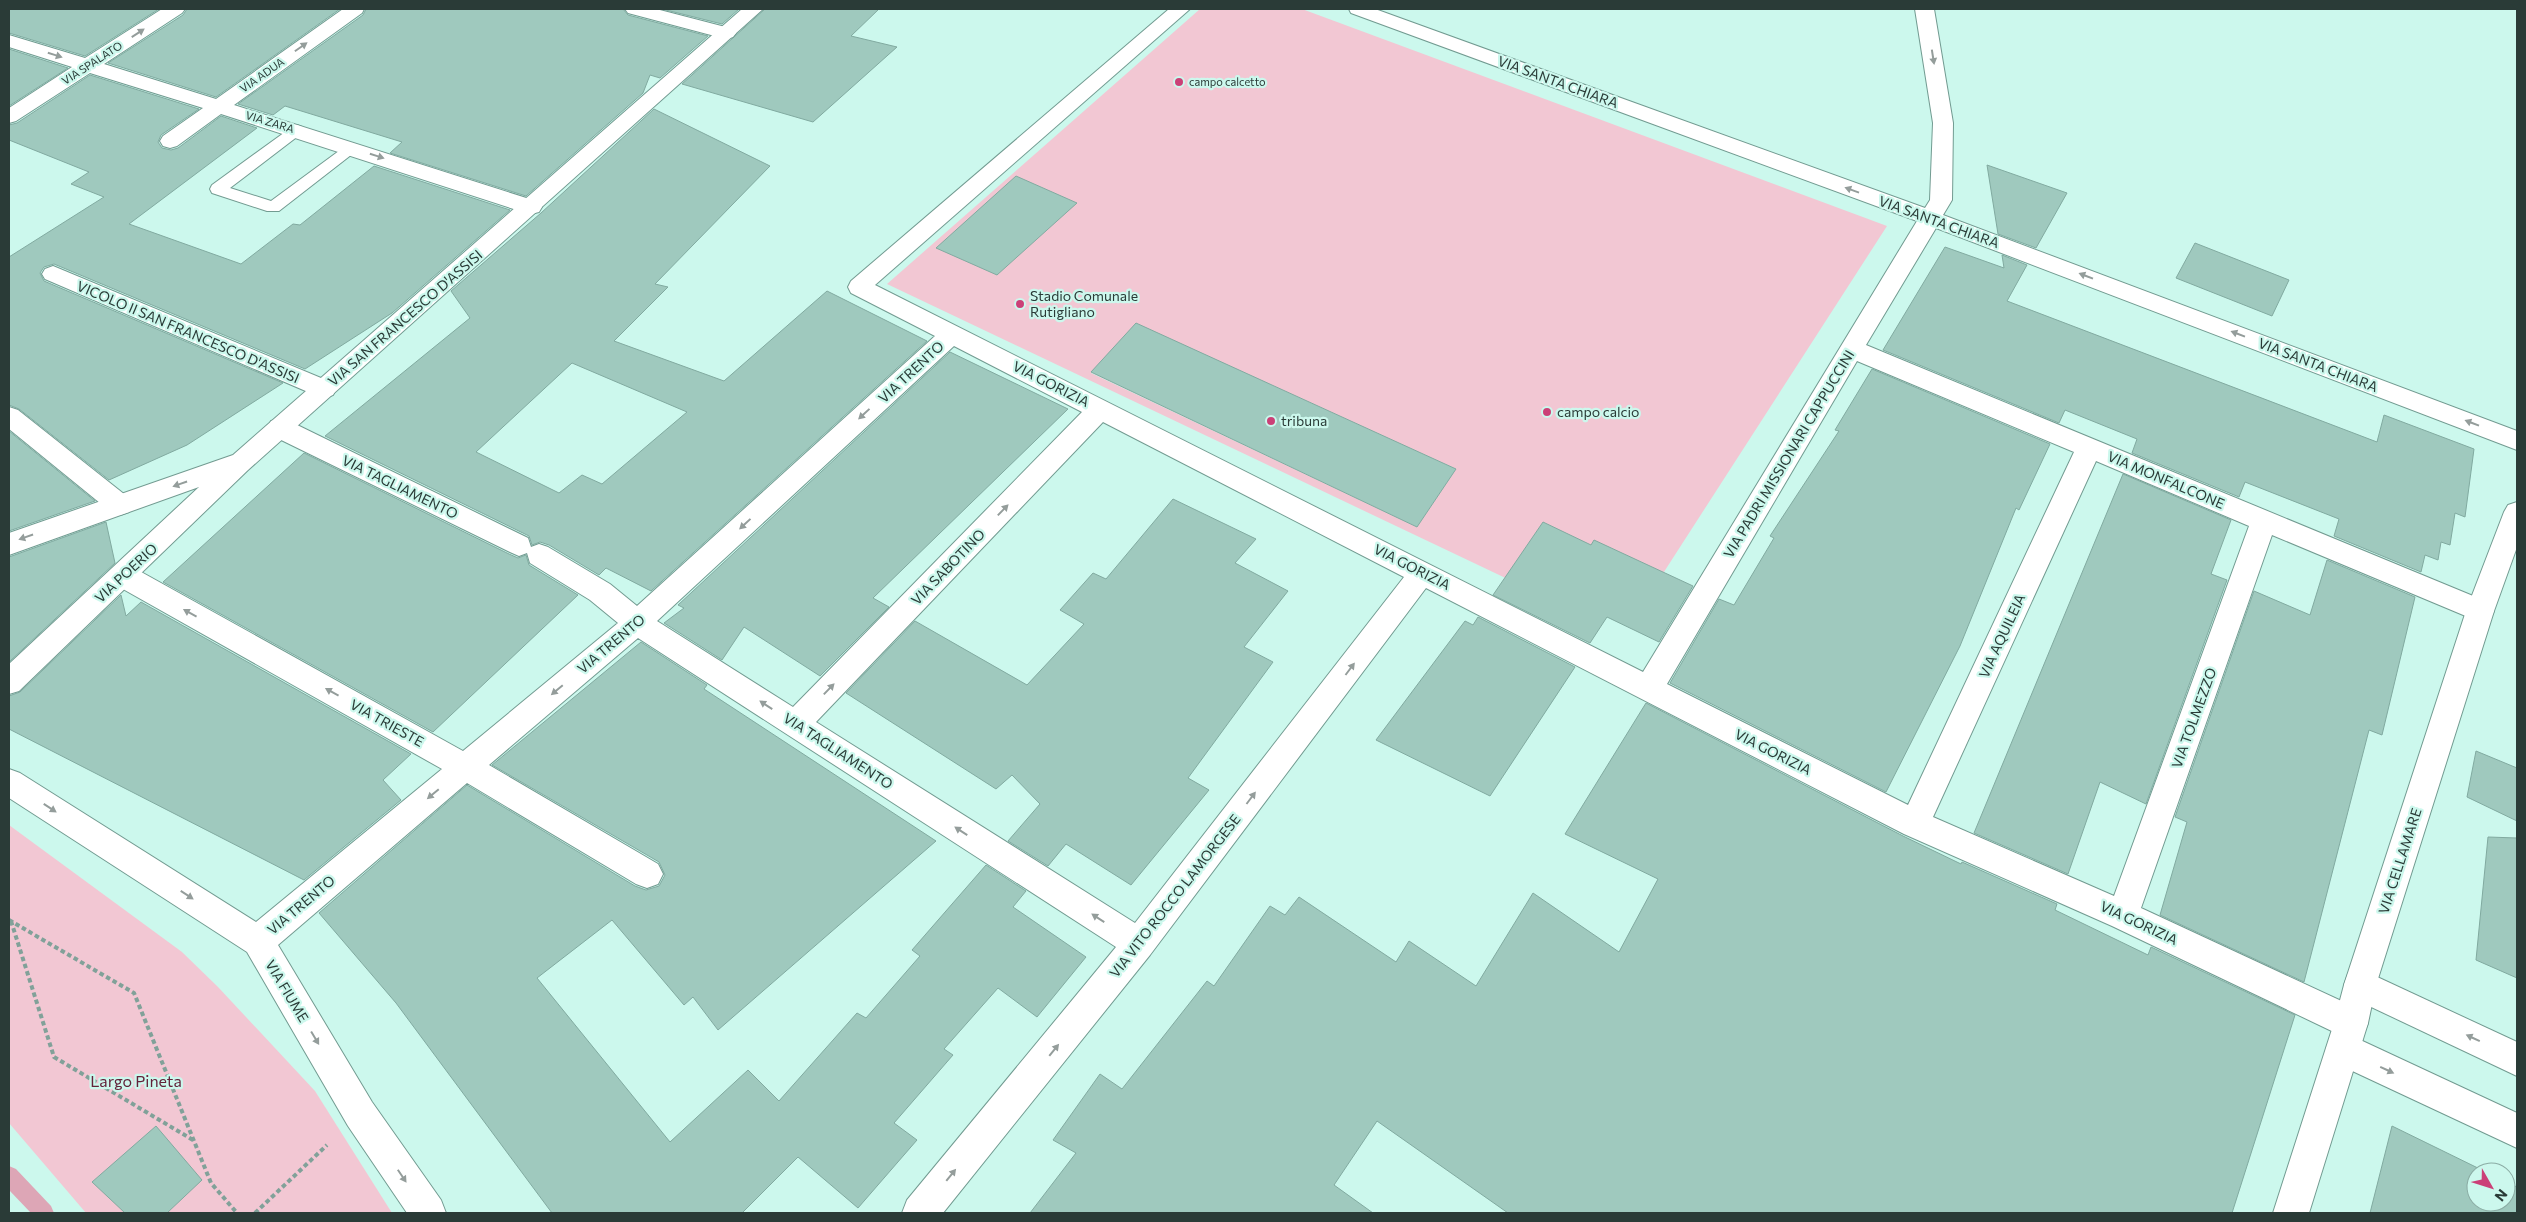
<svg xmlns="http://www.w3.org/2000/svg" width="2526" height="1222" font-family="Commissioner,sans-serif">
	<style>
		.green { fill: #f2c7d3; fill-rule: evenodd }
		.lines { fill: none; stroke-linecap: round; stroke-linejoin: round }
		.stream { fill: #dda6b6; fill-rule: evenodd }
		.building { fill: #9fc9be; stroke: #81aaa0; fill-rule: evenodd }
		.lane-casing { stroke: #729b91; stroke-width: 2 }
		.street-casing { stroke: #729b91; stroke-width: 2 }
		.secondary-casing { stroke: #729b91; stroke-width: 2 }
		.path { stroke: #81a199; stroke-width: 4; stroke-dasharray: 4.5 3; stroke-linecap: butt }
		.lane { fill: #fff; fill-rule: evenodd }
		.street { fill: #fff; fill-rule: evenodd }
		.secondary { fill: #fff; fill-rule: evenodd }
		.oneway { fill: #949d9b }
		.poi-dot { fill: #cb4077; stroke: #ccf8ed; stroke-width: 2 }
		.labels { text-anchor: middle; stroke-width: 4.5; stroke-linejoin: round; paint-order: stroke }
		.far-street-label { font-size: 11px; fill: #2a3b37; stroke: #ccf8ed }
		.far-poi-label { font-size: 11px; fill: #2a3b37; stroke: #ccf8ed; text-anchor: start }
		.street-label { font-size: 14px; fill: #2a3b37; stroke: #ccf8ed }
		.poi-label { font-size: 14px; fill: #2a3b37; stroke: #ccf8ed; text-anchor: start }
		.near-park-label { font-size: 16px; fill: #63223a; stroke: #ccf8ed }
	</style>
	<rect width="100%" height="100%" fill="#ccf8ed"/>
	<g class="green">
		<path d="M1200,9h102l585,217 -225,349 -104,28 -671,-319zM1136,324l320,145 -39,58 -326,-154z"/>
		<polygon points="9,825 182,952 218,987 315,1091 392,1213 86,1213 9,1123"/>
	</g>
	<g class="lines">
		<polygon class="stream" points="9,1166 16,1169 51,1206 54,1213 31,1213 9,1190"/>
	</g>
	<g class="building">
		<polygon points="9,9 159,9 85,56 9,33"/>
		<polygon points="187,9 340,9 216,97 108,63 183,15"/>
		<polygon points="366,9 623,9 628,15 708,36 660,78 650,75 643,93 526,196 390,153 402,142 285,106 273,115 238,104 363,15"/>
		<polygon points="662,9 739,9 722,24"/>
		<polygon points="765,9 879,9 851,36 897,47 813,122 682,84"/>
		<polygon points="9,49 68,68 9,106"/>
		<polygon points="90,75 199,109 161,135 158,142 162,148 171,150 178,148 221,116 257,128 129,224 241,264 293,224 300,225 374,166 510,210 392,313 305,369 54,264 44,267 40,273 44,281 283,383 187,445 109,480 19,409 9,405 9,257 104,197 71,184 89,172 9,140 9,125 17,123"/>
		<path d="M654,109l116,57 -115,118 13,3 -54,54 110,40 103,-90 100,50 -276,250 -45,-23 -7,7 -50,-30 -9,-3 -8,3 -3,-9 -204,-100 145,-118 -19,-27 90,-78zM572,363l115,49 -85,72 -20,-9 -23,18 -83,-41z"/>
		<polygon points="1987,165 2067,193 2036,248 1998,234"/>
		<polygon points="1016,176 1077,203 997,275 936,248"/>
		<polygon points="2195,243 2289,280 2272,316 2176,278"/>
		<polygon points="1945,247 2004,268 2002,255 2027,265 2007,301 2377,442 2384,415 2474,449 2465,517 2455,513 2450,545 2441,542 2438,560 2425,555 2421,572 2334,536 2339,519 2245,482 2239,497 2132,453 2137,439 2065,410 2059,423 1883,350"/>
		<polygon points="1136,323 1456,469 1417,527 1091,372"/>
		<polygon points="950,352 1068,409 873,598 889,607 820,676 744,627 722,660 664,623 684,608 678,605"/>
		<polygon points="1872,369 2050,444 2019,510 2016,508 1960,646 1886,792 1670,683 1719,599 1734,605 1774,538 1770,536 1839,431 1835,430"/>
		<polygon points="9,431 95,501 9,531"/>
		<polygon points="304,453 509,554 518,558 526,555 529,565 578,595 433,732 163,582"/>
		<polygon points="2123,474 2231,520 2211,574 2227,580 2146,804 2100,782 2068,874 1974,833"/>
		<polygon points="1173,499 1256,539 1235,563 1288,591 1244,647 1273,662 1188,778 1209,790 1131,885 1066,844 1048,866 1008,841 1040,804 1012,775 996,789 846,693 915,621 1027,685 1084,624 1060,610 1093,573 1106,579"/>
		<polygon points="106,522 115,563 9,662 9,557"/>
		<polygon points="1543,522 1591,545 1594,540 1693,586 1659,642 1607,617 1590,643 1493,595"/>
		<polygon points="2327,560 2415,597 2382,735 2369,730 2304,982 2160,915 2187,822 2175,817 2254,591 2310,615"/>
		<polygon points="121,595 126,616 141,602 411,754 383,780 401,800 304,880 9,729 9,696 20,692"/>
		<polygon points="1478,617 1575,667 1490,796 1376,740 1465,621 1473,625"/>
		<polygon points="641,642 707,685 704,689 936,841 718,1030 693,997 684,1005 612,920 537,978 670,1142 748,1070 779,1101 857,1013 866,1018 920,956 912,950 986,865 1026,891 1013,907 1086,957 1037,1017 998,988 944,1049 953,1055 894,1123 917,1140 858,1208 798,1157 742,1213 552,1213 396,1003 319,913 467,785 635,886 646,890 659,886 665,875 659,862 492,765"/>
		<polygon points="1646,703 1903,836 1961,864 1962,862 2057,904 2055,910 2148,955 2151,947 2295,1015 2232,1213 1508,1213 1377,1121 1334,1185 1373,1213 1030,1213 1076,1153 1053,1140 1100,1074 1122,1089 1207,981 1214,986 1270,906 1285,915 1299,897 1396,962 1409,941 1476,986 1533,893 1619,952 1658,879 1565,834"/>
		<polygon points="2476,751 2517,768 2517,821 2467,797"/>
		<polygon points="2488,837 2517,838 2517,978 2476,960"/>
		<polygon points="156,1126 202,1180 167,1213 125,1213 92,1182"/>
		<polygon points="2392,1126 2486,1172 2476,1172 2476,1202 2506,1202 2506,1182 2517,1187 2517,1213 2370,1213"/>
	</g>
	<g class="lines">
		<g class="lane-casing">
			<polygon id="lane" points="297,125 302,127 305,130 302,133 230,188 271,201 347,145 357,145 360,148 279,211 267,211 212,193 210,189 212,185 292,127"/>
		</g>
		<g class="street-casing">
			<g id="street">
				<polygon points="162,9 185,9 182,13 104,64 216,99 343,9 364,9 362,13 234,105 539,202 542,207 539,212 531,214 523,212 221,114 177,146 170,148 163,146 160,141 163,136 203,108 90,73 16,121 9,123 9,108 72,67 9,47 9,35 85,58"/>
				<polygon points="625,9 656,9 733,29 736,33 733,37 726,39 628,13"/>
				<path d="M1169,9h21l-315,276 768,387 274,-451 -566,-208 -2,-4h26l550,199 5,-8 3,-77 -18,-114h19l19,114 -1,77 -9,15 574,216v19l-581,-222 -70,117 624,258 4,8 -4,8 -10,3 -208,-87 -131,373 222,103 5,12 -5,12 -7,3 161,75v35l-186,-87 -5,-12 5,-12 7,-3 -226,-108 -208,-92 -478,-246 -276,367 -207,258h-41l5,-13 209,-253 -478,-309 -149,127 169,99 5,10 -5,10 -11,4 -11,-4 -169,-101 -189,162 94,157 69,98 5,13h-39l-59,-87 -101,-174 -238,-154v-29l11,4 236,149 186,-153 -328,-185 -4,-8 4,-8 10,-3 10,3 329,183 155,-128 -28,-23 -60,-37 -3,-10 -8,3 -9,-4 -239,-117 -3,-7 3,-7 9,-2 9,2 239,117 3,9 8,-3 9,3 62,37 27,22 298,-270 -84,-43 -3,-6 3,-6zM954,346l128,66 -289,295 -136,-86zM1857,361l217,91 -166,353 -241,-121zM1103,422l301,155 -269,346 -319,-201zM2096,461l153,65 -135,370 -181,-79z"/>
				<polygon points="53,266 333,383 336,389 333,395 324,398 315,395 45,279 42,274 45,269"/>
				<polygon points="9,407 18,410 129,498 133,505 129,512 120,515 111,512 9,429"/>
				<polygon points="2360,969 2517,1042 2517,1076 2348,996 2344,985 2348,974"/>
			</g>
		</g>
		<g class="secondary-casing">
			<g id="secondary">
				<polygon points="742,9 763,9 248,470 19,691 9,694 9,664 199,487 9,555 9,533 233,455"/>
				<polygon points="2517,502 2517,547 2494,611 2376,985 2368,1023 2309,1213 2273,1213 2334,1023 2344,985 2466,611 2504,512 2508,505"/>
			</g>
		</g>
		<g class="path">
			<polyline points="9,920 134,993 211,1183 237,1213"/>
			<polyline points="11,921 54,1057 193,1140"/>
			<polyline points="255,1213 327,1145"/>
		</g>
		<use href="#lane" class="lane"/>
		<use href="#street" class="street"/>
		<use href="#secondary" class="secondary"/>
	</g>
	<defs><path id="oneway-solid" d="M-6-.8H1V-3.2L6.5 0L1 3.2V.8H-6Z" transform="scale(1.25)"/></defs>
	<g class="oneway">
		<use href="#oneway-solid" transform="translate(138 33) rotate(-33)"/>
		<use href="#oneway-solid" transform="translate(301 47) rotate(-35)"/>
		<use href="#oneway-solid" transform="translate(55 55) rotate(17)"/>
		<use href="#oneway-solid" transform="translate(1933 57) rotate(81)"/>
		<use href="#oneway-solid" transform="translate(377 156) rotate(18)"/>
		<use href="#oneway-solid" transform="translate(1852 190) rotate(-160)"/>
		<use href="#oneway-solid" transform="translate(2086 276) rotate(-159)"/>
		<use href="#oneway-solid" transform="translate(2238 334) rotate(-159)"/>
		<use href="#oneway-solid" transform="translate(864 414) rotate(137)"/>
		<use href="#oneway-solid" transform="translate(2472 423) rotate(-159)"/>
		<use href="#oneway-solid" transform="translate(180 484) rotate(161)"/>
		<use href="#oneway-solid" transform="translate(1003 510) rotate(-46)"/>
		<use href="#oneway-solid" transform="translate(745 524) rotate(137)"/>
		<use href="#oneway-solid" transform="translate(26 537) rotate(161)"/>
		<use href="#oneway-solid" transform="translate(190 613) rotate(-151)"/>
		<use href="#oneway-solid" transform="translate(1350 669) rotate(-53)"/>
		<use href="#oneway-solid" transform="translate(829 689) rotate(-46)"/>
		<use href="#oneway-solid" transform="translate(557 690) rotate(140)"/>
		<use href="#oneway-solid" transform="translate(332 692) rotate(-151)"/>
		<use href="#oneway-solid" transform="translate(766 705) rotate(-147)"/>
		<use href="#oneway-solid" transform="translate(433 794) rotate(140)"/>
		<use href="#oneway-solid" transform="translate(1251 798) rotate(-53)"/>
		<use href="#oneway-solid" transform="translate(50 808) rotate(33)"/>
		<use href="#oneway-solid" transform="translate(961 831) rotate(-147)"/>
		<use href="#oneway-solid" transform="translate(187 895) rotate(33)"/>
		<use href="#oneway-solid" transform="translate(1098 918) rotate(-147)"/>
		<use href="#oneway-solid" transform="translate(315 1038) rotate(59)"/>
		<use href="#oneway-solid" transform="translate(2473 1038) rotate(-155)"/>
		<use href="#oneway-solid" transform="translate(1054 1050) rotate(-51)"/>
		<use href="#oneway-solid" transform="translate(2387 1070) rotate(25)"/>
		<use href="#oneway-solid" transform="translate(951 1175) rotate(-51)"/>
		<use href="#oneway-solid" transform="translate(402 1176) rotate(56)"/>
	</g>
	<g class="poi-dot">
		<circle cx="1179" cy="82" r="5"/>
		<circle cx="1020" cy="304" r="5"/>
		<circle cx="1547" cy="412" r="5"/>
		<circle cx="1271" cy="421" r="5"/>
	</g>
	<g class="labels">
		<g class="far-street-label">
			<text transform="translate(92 63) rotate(-33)" y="4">VIA SPALATO</text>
			<text transform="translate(262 75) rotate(-35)" y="4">VIA ADUA</text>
			<text transform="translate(270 122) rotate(17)" y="4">VIA ZARA</text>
		</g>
		<g class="far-poi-label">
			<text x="1189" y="86">campo calcetto</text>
		</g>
		<g class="street-label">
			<text transform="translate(1558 82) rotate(20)" y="5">VIA SANTA CHIARA</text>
			<text transform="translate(1939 222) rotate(20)" y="5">VIA SANTA CHIARA</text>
			<text transform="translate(405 318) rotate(-41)" y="5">VIA SAN FRANCESCO D'ASSISI</text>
			<text transform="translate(188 332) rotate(23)" y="5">VICOLO II SAN FRANCESCO D'ASSISI</text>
			<text transform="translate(2318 365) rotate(21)" y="5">VIA SANTA CHIARA</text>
			<text transform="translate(911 372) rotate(-43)" y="5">VIA TRENTO</text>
			<text transform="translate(1051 384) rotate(27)" y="5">VIA GORIZIA</text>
			<text transform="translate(1789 454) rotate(-59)" y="5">VIA PADRI MISSIONARI CAPPUCCINI</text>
			<text transform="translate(2166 480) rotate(23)" y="5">VIA MONFALCONE</text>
			<text transform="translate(400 487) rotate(26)" y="5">VIA TAGLIAMENTO</text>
			<text transform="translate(948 567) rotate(-46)" y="5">VIA SABOTINO</text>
			<text transform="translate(1412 567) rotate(27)" y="5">VIA GORIZIA</text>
			<text transform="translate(126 573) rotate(-43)" y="5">VIA POERIO</text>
			<text transform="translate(2002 636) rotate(-65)" y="5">VIA AQUILEIA</text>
			<text transform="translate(611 644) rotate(-40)" y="5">VIA TRENTO</text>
			<text transform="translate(2194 718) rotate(-70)" y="5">VIA TOLMEZZO</text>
			<text transform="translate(387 723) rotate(29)" y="5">VIA TRIESTE</text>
			<text transform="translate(838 751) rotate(33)" y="5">VIA TAGLIAMENTO</text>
			<text transform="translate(1773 752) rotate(27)" y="5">VIA GORIZIA</text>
			<text transform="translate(2400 861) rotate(-72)" y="5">VIA CELLAMARE</text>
			<text transform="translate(1175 896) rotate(-52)" y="5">VIA VITO ROCCO LAMORGESE</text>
			<text transform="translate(301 905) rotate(-40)" y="5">VIA TRENTO</text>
			<text transform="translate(2139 923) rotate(25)" y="5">VIA GORIZIA</text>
			<text transform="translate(287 991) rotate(59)" y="5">VIA FIUME</text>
		</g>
		<g class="poi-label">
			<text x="1030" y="301">Stadio Comunale<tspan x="1030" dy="16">Rutigliano</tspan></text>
			<text x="1557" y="417">campo calcio</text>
			<text x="1281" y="426">tribuna</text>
		</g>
		<g class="near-park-label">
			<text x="136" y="1087">Largo Pineta</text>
		</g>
	</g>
	<rect width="2526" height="1222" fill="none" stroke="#2a3b37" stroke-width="20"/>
	<g transform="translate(2491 1187) rotate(129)"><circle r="24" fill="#ccf8ed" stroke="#8baca4"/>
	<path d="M0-4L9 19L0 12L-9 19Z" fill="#cb4077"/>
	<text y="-8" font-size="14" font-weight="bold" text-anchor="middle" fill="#2a3b37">N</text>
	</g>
</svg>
